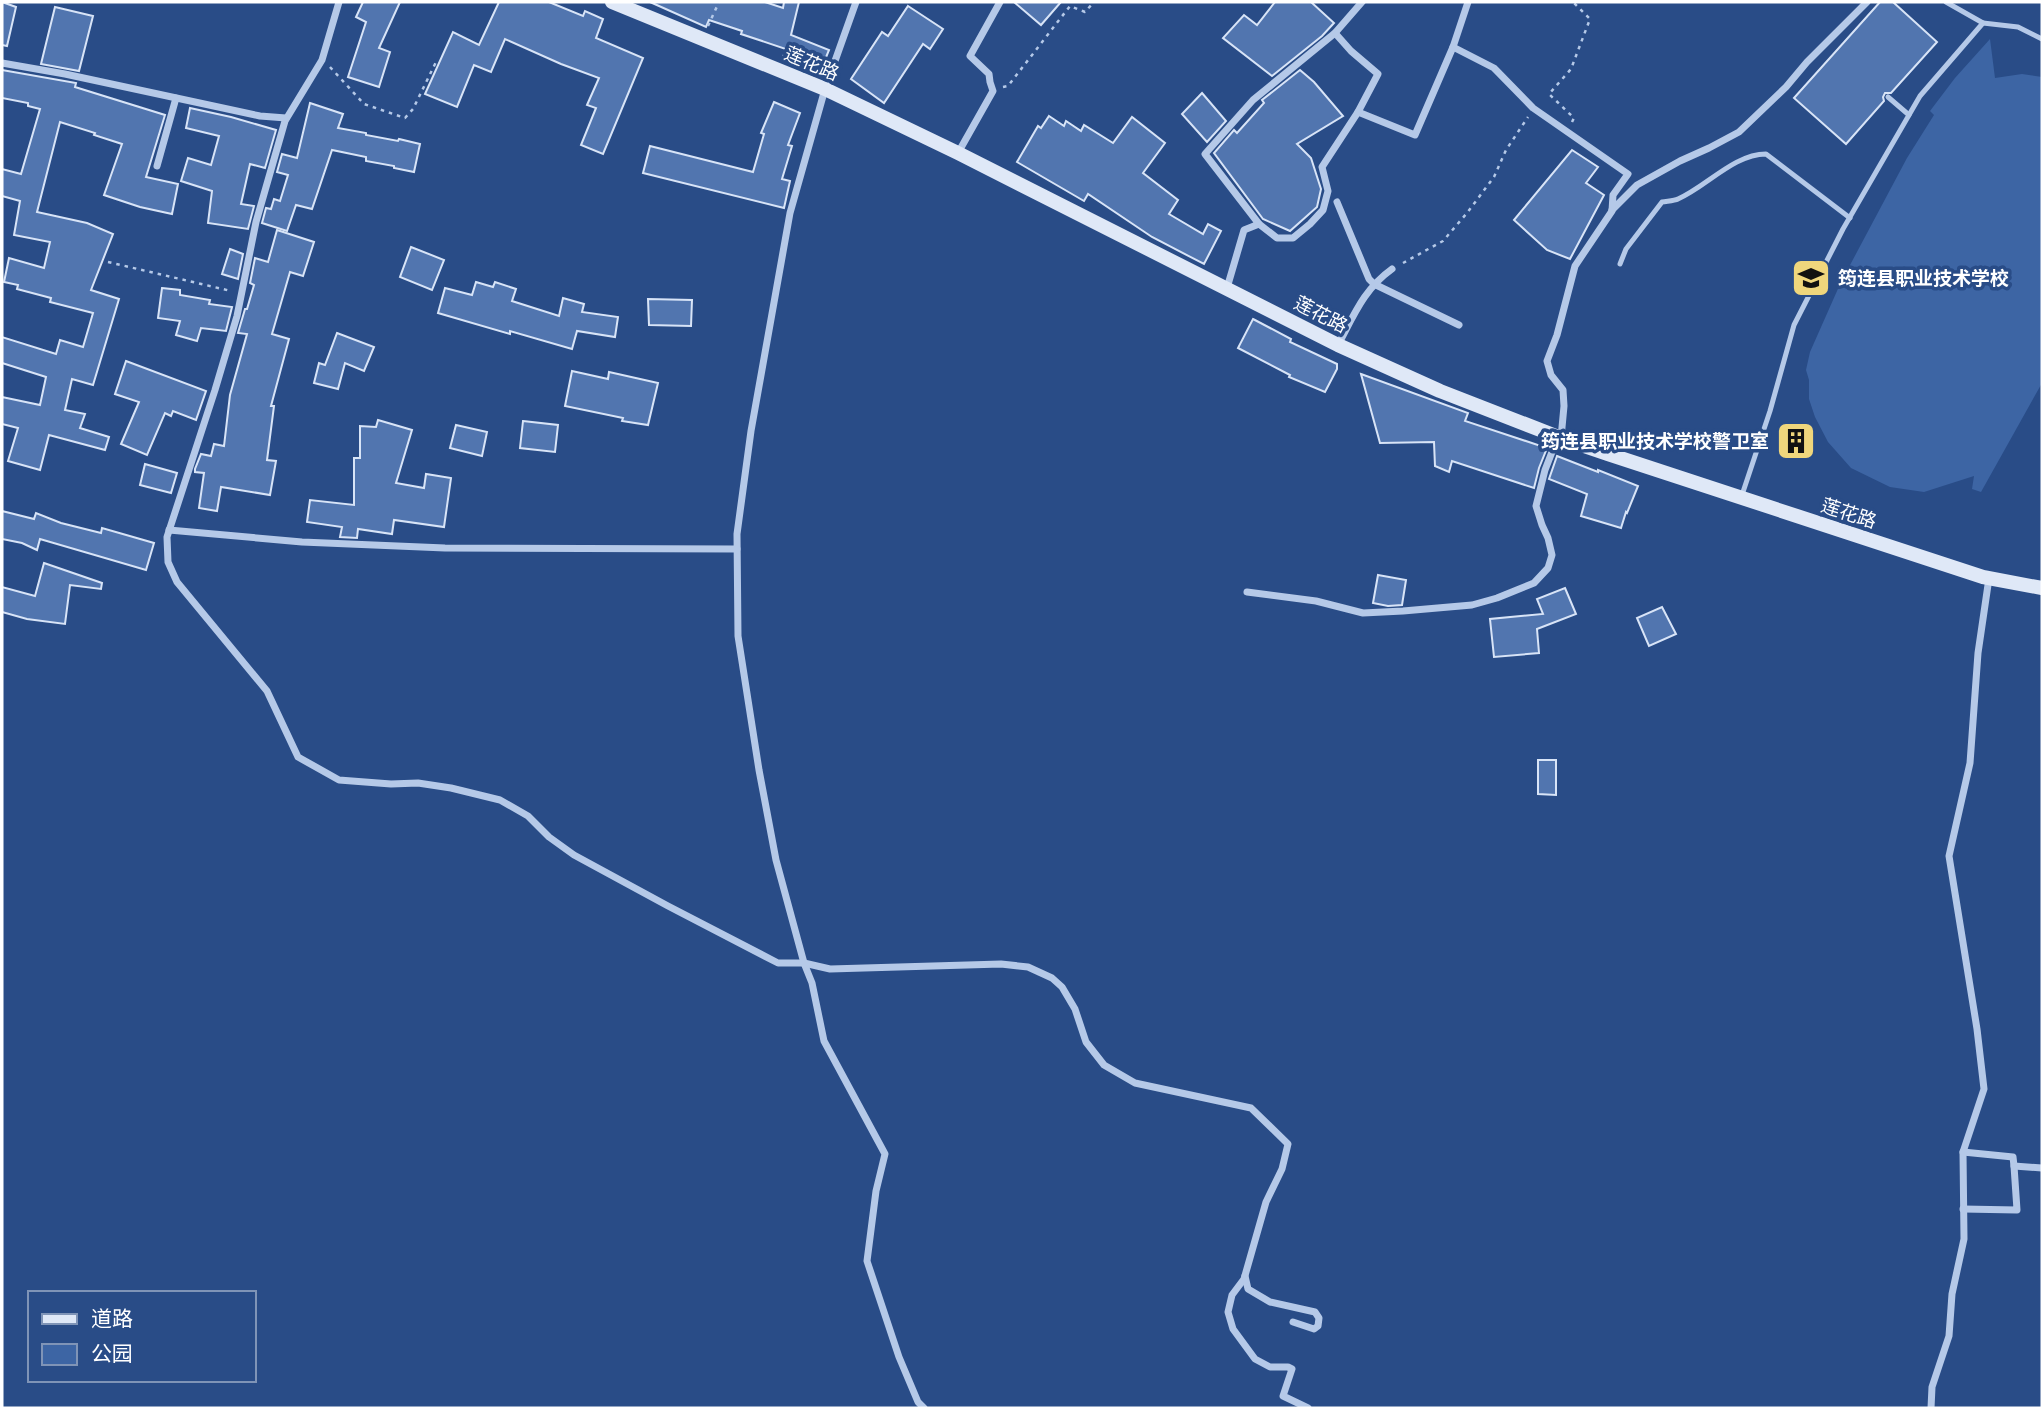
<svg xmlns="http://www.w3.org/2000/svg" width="2044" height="1410" font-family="Poppins,'Noto Sans SC',sans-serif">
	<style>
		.green { fill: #3d65a4 }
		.building { fill: #5175af; stroke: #d8e4f7; stroke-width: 2 }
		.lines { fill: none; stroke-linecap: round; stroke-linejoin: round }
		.path { stroke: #b5c9e8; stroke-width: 2.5; stroke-dasharray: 3.5 5; stroke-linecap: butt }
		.lane { stroke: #b5c9e8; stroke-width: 5 }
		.street { stroke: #b5c9e8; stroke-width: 7 }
		.secondary { stroke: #dfe8f7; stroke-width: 14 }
		.labels { text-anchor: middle; stroke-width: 7; stroke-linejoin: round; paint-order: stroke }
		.street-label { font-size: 19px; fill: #fff; stroke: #294c87 }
		.poi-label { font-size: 19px; font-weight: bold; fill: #fff; stroke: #294c87; text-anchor: start }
	</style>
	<rect width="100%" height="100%" fill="#294c87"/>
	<polygon class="green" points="1990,39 1995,78 2022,74 2042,77 2042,383 1981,492 1972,489 1974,476 1924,492 1890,487 1851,468 1828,442 1815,417 1809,399 1809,380 1806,370 1810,352 1841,282 1907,158 1934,115 1930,111 1955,78"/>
	<g class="building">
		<polygon points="2,2 16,7 7,46 2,45"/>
		<polygon points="363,2 400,2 379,48 390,52 379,87 348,77 366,22 356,17"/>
		<polygon points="499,2 549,2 583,16 585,11 603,19 596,38 643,58 603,154 581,145 596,108 587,105 599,78 561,64 505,39 491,72 474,65 457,107 425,94 453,32 479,45"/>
		<polygon points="650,2 765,2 783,8 784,2 799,2 791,35 829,50 820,72 783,57 786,49 741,34 742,31 709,20 706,27"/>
		<polygon points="1014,2 1061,2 1041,25"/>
		<polygon points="1275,2 1311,2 1334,23 1322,36 1272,76 1223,38 1244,15 1257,25"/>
		<polygon points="1880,2 1893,2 1937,42 1891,93 1885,93 1883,97 1884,101 1846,144 1794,98"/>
		<polygon points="908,6 943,29 930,49 923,44 884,103 851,79 882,32 888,36"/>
		<polygon points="55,7 93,16 79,71 41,64"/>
		<polygon points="2,70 76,83 75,87 165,115 146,177 178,184 172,214 140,207 104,195 122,144 94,135 95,133 60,122 37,212 87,223 113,234 91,290 119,299 93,385 72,379 65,410 85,414 80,428 109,437 105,450 49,435 40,470 8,461 18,428 2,424 2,397 40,405 46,377 2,363 2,337 56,354 60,340 83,347 93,313 50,302 51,298 17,289 18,285 4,282 9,258 44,268 50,242 14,235 20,201 2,196 2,169 21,174 40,109 28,106 28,103 2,98"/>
		<polygon points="1300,70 1314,82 1343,116 1297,144 1311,158 1321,189 1317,207 1290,231 1263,219 1214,153 1234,130 1237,133 1264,103 1262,100"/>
		<polygon points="1202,93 1226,121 1207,142 1182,114"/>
		<polygon points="774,102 800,113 788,145 792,146 782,179 790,181 784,208 643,173 650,146 753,172 764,134 761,133"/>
		<polygon points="310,103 343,114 338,128 366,133 366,135 398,141 399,139 420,144 414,172 394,168 394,166 366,161 366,157 332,150 312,209 296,205 287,231 262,223 266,208 271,209 274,199 280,201 288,175 277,172 282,154 297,158"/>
		<polygon points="190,108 231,117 276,130 265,168 250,164 241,204 254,206 248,229 208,223 212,191 181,181 188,158 211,165 219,136 186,128"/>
		<polygon points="1049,116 1064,126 1066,121 1081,131 1084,125 1113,143 1132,117 1165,143 1143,173 1178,200 1169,214 1203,234 1208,224 1221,231 1204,264 1152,237 1088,194 1084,201 1017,162 1038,126 1041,128"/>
		<polygon points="1572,150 1598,167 1586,183 1604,195 1570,259 1547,250 1514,220"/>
		<polygon points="277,230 314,242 303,276 290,272 272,334 289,339 271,406 274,406 267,460 276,461 270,495 221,487 217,511 199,508 204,473 195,472 195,469 201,454 211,456 214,444 224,446 230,395 247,334 238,333 245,309 247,309 254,285 250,283 255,258 268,262"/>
		<polygon points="411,247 444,260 432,290 400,277"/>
		<polygon points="230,249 243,254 238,279 222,274"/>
		<polygon points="476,282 493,287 495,282 516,289 512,301 559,316 563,298 584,304 582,312 618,317 615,337 577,331 572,349 510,331 510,334 438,313 445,288 472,295"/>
		<polygon points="162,288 180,290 180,295 210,300 209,304 232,307 226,331 201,328 197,341 176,335 180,321 158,318"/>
		<polygon points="648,299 692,300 691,326 649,325"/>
		<polygon points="1253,319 1291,339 1290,342 1337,364 1337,369 1325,392 1289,377 1290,375 1238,348"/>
		<polygon points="337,333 374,347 364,371 345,363 338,389 314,383 319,363 325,365"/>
		<polygon points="126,361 206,391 196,420 173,411 171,416 165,413 147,455 121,444 139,402 115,394"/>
		<polygon points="572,371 608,379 609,372 658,383 648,425 622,421 623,418 565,406"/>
		<polygon points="1361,374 1468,413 1465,421 1547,448 1539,468 1534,488 1452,461 1449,472 1435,466 1434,442 1380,443"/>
		<polygon points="378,420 412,430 396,483 424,488 426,474 451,478 444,527 394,520 392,534 358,529 357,538 340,537 342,527 307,522 310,500 354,505 354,458 360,458 360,426 376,427"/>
		<polygon points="523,421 558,425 555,452 520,448"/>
		<polygon points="456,425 487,432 482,456 450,448"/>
		<polygon points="1557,456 1598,472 1598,470 1638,486 1627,513 1626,512 1621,528 1581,516 1587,494 1549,479"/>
		<polygon points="145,464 177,473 171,493 140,485"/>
		<polygon points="2,511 34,519 36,513 61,523 101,533 102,528 154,543 146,570 40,539 37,550 22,543 2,539"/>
		<polygon points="44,563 102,583 101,589 70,585 65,624 27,619 2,612 2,587 35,596"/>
		<polygon points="1378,575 1406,580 1402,605 1388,606 1373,603"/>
		<polygon points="1565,588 1576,614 1537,629 1539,653 1494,657 1490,619 1543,614 1537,599"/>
		<polygon points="1662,607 1676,634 1649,646 1637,618"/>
		<polygon points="1538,760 1556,760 1556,795 1538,794"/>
	</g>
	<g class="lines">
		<g class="path">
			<polyline points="708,26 719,2"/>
			<polyline points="330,67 364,104 405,118 413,109 436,62"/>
			<polyline points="1003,87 1008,86 1070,6 1085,12 1094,2"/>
			<polyline points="1572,122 1574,118 1549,94 1571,69 1590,19 1573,2"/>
			<polyline points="108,262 231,291"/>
			<polyline points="1403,263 1443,241 1467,213 1494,177 1506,150 1528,117"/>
		</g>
		<g class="lane">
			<polyline points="1946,2 1983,23"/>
			<polyline points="1888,97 1909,115"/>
			<path d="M1620,264l6,-15 36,-47c5,-1 12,-1 16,-3 28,-12 56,-45 88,-45l84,64"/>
			<polyline points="1742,495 1770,411 1794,325 1843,229 1920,96 1983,23 2018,27 2042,39"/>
		</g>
		<g class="street">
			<polyline points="339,2 322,60 285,121 256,222 237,316 215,390 167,537 168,562 177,582 267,691 298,757 339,780 391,784 418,783 451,788 500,800 528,816 549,837 574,855 668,906 778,963 804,963 830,969 1001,964 1028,967 1052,978 1062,987 1075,1009 1086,1042 1104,1065 1135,1083 1251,1108 1288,1144 1282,1169 1266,1202 1244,1279 1232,1295 1228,1312 1233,1329 1255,1359 1270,1367 1288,1367 1292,1369 1283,1396 1308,1408"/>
			<polyline points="856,2 825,89 790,213 751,431 737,534 738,636 759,770 776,860 804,963 812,983 824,1041 885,1154 876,1191 867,1261 899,1357 918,1402 924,1408"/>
			<polyline points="1335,33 1351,51 1378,74 1358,112 1415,135 1453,47 1468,2"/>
			<polyline points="2,63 65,74 260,116 286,118"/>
			<polyline points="958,153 993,91 990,82 989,74 970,56 1000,2"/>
			<polyline points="157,166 176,98"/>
			<polyline points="1337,202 1369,279 1374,284 1459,325"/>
			<polyline points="1612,210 1637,185 1680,161 1709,148 1739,132 1786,87 1807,62 1867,2"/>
			<polyline points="1259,224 1277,238 1293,238 1310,224 1323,210 1328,191 1322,167 1358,112"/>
			<polyline points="1227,288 1244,230 1259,224 1205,154 1253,100 1335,33 1362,2"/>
			<path d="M1338,345c16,-30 26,-56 54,-76"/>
			<polyline points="169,530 302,542 445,548 737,549"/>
			<polyline points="1247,592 1316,601 1363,613 1403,611 1472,605 1497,598 1534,583 1548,568 1552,555 1548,538 1542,525 1536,506 1545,470 1552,452 1561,438 1564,406 1563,390 1551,375 1547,361 1557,335 1575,266 1612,211 1613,195 1628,174 1533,108 1494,68 1453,47"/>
			<polyline points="1963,1152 2013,1157 2014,1166 2042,1168"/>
			<polyline points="1963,1209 2017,1210 2014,1166"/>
			<polyline points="1245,1276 1248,1289 1270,1302 1315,1312 1319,1318 1318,1326 1314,1329 1293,1322"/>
			<polyline points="1931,1408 1932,1387 1949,1336 1952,1294 1964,1239 1963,1152 1984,1089 1977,1029 1949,856 1970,763 1978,653 1989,578"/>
		</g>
		<polyline class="secondary" points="612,2 825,89 958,153 1338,345 1440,391 1561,438 1608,454 1983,577 2042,588"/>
	</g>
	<defs>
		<g id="school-square" transform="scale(2.0125)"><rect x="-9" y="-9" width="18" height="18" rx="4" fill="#efd67c" stroke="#294c87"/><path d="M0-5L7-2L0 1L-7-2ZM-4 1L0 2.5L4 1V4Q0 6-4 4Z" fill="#111"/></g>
		<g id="building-square" transform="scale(2.0125)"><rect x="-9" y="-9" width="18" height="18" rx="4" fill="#efd67c" stroke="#294c87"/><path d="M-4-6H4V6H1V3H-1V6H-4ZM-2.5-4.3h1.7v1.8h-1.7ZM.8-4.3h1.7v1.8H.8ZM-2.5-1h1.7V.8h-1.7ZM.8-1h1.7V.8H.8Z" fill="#111"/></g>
	</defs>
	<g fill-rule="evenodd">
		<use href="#school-square" x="1811" y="278"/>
		<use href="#building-square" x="1796" y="441"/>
	</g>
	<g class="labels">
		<g class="street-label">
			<text transform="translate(812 63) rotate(23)" y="7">莲花路</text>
			<text transform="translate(1321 314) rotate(27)" y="7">莲花路</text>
			<text transform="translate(1849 513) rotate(18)" y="7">莲花路</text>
		</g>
		<g class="poi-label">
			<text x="1838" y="285">筠连县职业技术学校</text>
			<text x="1769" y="448" text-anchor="end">筠连县职业技术学校警卫室</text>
		</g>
	</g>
	<rect width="2044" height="1410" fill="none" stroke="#ffffff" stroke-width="7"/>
	<rect x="28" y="1291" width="228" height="91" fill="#294c87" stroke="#7f94b7" stroke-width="2"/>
	<rect x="42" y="1314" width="35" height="10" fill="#dfe8f7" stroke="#7f94b7" stroke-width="2"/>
	<text x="91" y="1326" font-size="21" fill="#ffffff">道路</text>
	<rect x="42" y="1344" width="35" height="21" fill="#3d65a4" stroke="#7f94b7" stroke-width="2"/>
	<text x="91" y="1361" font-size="21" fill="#ffffff">公园</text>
</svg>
